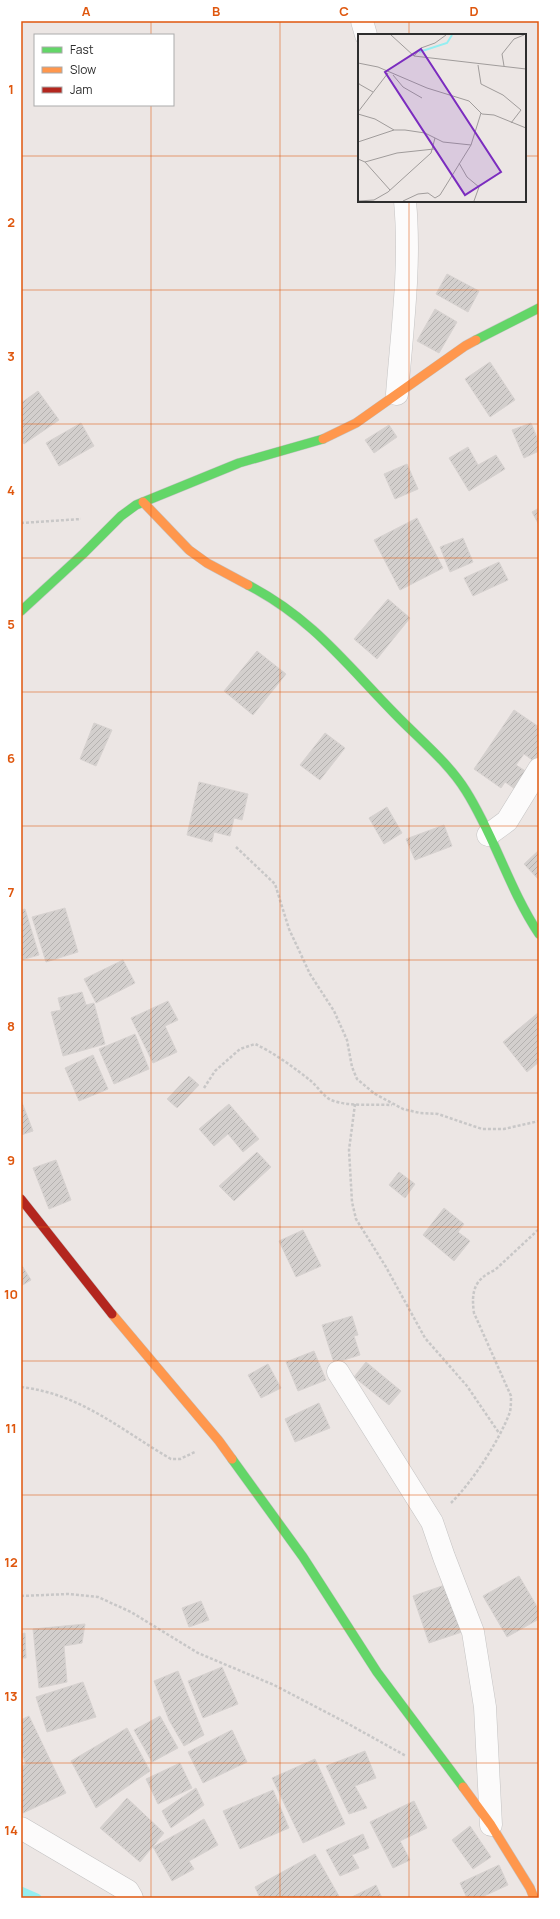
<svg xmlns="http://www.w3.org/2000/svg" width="560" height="1919" font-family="Manrope,sans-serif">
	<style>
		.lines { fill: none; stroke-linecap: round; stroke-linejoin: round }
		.stream { stroke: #94eef1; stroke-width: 9 }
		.building { fill: url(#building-hatch); stroke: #d7d2d0 }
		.street-casing { stroke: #c4c3c3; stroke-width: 23 }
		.fast-casing { stroke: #c4c3c3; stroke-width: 10 }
		.slow-casing { stroke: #c4c3c3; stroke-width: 10 }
		.jam-casing { stroke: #c4c3c3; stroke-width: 10 }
		.path { stroke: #c8c7c7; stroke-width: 2.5; stroke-dasharray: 3 2; stroke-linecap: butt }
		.street { stroke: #fcfbfb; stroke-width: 22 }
		.fast { stroke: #63d668; stroke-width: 9 }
		.slow { stroke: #ff974d; stroke-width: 9 }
		.jam { stroke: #b3261e; stroke-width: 9 }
		.grid { fill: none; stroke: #df570e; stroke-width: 1; stroke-opacity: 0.55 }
		.inset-river { fill: none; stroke: #94eef1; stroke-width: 2 }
		.inset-road { fill: none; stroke: #a09c9b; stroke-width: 1 }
		.view { fill: #7b2cbf; fill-opacity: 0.15; stroke: #7b2cbf; stroke-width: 2 }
		.inset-edge { fill: none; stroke: #2e2e2e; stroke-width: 2 }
		.neatline { fill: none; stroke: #df570e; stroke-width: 1.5 }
		.grid-label { font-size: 13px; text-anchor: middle; font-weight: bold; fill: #df570e }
	</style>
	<defs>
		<pattern id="building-hatch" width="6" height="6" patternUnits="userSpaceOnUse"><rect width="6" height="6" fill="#d3cfcd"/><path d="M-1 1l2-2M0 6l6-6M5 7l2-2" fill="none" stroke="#b5b2b0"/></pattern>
	</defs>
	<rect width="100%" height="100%" fill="#ece6e4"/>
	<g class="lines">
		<polyline class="stream" points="21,1891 37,1898"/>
	</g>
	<g class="building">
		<polygon points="447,274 479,291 468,312 436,294"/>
		<polygon points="435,309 457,322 439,353 417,341"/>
		<polygon points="490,362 515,400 490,417 465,379"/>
		<polygon points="38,391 59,420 24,444 21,440 21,403"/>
		<polygon points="81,423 94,446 59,466 46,443"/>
		<polygon points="531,423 539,442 539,451 524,458 512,430"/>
		<polygon points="389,425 397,437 374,453 365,440"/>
		<polygon points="468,447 478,465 496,455 505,469 469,491 449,458"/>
		<polygon points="407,464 418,489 395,499 384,474"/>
		<polygon points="539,508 539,525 532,512"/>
		<polygon points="417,518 443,568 400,590 374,540"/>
		<polygon points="463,538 473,562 450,572 440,547"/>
		<polygon points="499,562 508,580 473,596 464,578"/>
		<polygon points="388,599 410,618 377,659 354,639"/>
		<polygon points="257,651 286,674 253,715 224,691"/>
		<polygon points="514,710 539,727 539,755 535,762 524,754 516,765 527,772 515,789 505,782 501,788 474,769"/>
		<polygon points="94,723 112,730 96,766 80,759"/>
		<polygon points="325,733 345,748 320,780 300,765"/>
		<polygon points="199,782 248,794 242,820 234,818 230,836 214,832 212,842 187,835"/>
		<polygon points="387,807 402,833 384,844 369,818"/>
		<polygon points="444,825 452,846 415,860 406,839"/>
		<polygon points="539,850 539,880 524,864"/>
		<polygon points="65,908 78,952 46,962 32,917"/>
		<polygon points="25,909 39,955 21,960 21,910"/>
		<polygon points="123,960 135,983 96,1003 84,979"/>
		<polygon points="82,992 86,1005 94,1003 105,1044 63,1056 51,1012 61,1010 58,998"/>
		<polygon points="168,1001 178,1020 165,1026 177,1052 153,1063 131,1018"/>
		<polygon points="539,1012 539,1062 527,1072 503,1042"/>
		<polygon points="135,1034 149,1069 114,1084 99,1049"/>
		<polygon points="93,1055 108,1089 79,1101 65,1068"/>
		<polygon points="189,1076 199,1085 177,1108 167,1099"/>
		<polygon points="21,1100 33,1131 21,1135"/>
		<polygon points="229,1104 259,1139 243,1152 228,1134 214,1146 199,1129"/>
		<polygon points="257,1152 271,1167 234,1201 219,1186"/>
		<polygon points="56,1160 71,1200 49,1209 33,1168"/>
		<polygon points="399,1172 415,1184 405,1198 389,1185"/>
		<polygon points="444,1208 464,1224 458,1232 470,1241 454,1261 423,1235"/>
		<polygon points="303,1230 321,1266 296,1277 279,1241"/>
		<polygon points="21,1264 31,1280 21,1286"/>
		<polygon points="352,1316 358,1335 354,1336 360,1355 334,1363 322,1325"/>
		<polygon points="314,1351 326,1380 298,1391 286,1362"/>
		<polygon points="366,1362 401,1391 389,1405 354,1377"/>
		<polygon points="268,1364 281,1388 261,1398 248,1375"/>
		<polygon points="319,1403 330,1428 295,1442 285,1419"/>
		<polygon points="519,1576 539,1610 539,1619 507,1637 483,1596"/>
		<polygon points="445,1585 462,1632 429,1643 413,1596"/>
		<polygon points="201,1601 209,1620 189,1627 182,1608"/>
		<polygon points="85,1624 82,1643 64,1646 67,1682 39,1688 33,1629"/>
		<polygon points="25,1633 26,1658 21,1658 21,1634"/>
		<polygon points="222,1667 238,1704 203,1718 188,1681"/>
		<polygon points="178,1671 204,1735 184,1746 169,1720 154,1681"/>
		<polygon points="83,1682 96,1717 47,1732 36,1697"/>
		<polygon points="29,1716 66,1793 23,1813 21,1808 21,1766 26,1764 21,1753 21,1720"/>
		<polygon points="160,1716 178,1748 152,1762 134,1730"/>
		<polygon points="127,1728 150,1771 96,1808 71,1761"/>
		<polygon points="232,1730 247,1762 203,1783 188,1752"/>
		<polygon points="365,1751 376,1778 355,1786 367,1808 349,1814 326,1766"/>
		<polygon points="315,1759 345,1824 303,1843 272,1778"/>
		<polygon points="180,1763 192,1788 158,1804 146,1779"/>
		<polygon points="196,1788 204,1805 171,1828 162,1811"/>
		<polygon points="273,1790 289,1828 240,1849 223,1811"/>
		<polygon points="127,1798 164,1833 140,1862 100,1828"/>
		<polygon points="414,1801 427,1828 400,1841 410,1860 393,1868 370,1822"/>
		<polygon points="204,1819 218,1845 189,1861 194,1869 172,1881 153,1847"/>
		<polygon points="470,1826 491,1857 473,1869 452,1840"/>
		<polygon points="363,1834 369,1848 352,1855 359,1868 340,1876 326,1850"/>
		<polygon points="315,1854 340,1898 260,1898 255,1887"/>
		<polygon points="499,1865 508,1885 484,1896 485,1898 467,1898 460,1883"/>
		<polygon points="376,1885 382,1898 350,1898"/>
	</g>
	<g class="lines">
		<g class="street-casing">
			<g id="street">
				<polyline points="362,21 366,35"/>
				<path d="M397,394c5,-63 14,-129 8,-193"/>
				<polyline points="488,835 507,821 539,769"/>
				<polyline points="338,1372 432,1522 444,1557 473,1632 485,1707 491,1825"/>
				<polyline points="21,1828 128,1891 132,1898"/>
			</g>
		</g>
		<g class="fast-casing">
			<g id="fast">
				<polyline points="476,340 539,308"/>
				<path d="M248,585c65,34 97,78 147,129 24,25 53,48 71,77 29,46 43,98 73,143"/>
				<polyline points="21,611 83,554 121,516 136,505 239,463 323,439"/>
				<polyline points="232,1459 303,1557 377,1672 463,1787"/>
			</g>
		</g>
		<g class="slow-casing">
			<g id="slow">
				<polyline points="323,439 356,423 465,346 476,340"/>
				<polyline points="143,502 189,550 207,563 248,585"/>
				<polyline points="112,1314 219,1441 232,1459"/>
				<polyline points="463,1787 491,1825 530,1888 534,1898"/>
			</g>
		</g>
		<g class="jam-casing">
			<polyline id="jam" points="21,1199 112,1314"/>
		</g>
		<g class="path">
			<polyline points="21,523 81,519"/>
			<polyline points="236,847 275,884 289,929 310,974 334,1011 347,1040 352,1067 357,1079 375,1094 403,1109 420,1113 438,1114 482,1129 504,1129 539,1121"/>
			<path d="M204,1088l11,-17 25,-22 15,-5c18,8 41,25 56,37 7,6 12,15 20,19 18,7 42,4 61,5"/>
			<polyline points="355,1104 349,1150 352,1202 356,1219 386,1267 425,1338 467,1386 499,1433"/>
			<path d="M21,1387c60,7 100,43 150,72h9l15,-7"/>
			<path d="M451,1503c22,-22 48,-62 59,-91 1,-5 1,-11 1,-16l-37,-83c-3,-21 0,-34 21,-43l44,-41"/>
			<polyline points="21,1596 68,1594 98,1597 131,1612 198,1653 274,1685 343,1721 406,1756"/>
		</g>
		<use href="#street" class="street"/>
		<use href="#fast" class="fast"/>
		<use href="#slow" class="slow"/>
		<use href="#jam" class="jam"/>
	</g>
	<path class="grid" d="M151,21v14M280,21v1877M409,21v14M151,105v1793M21,156h338M525,156h14M409,201v1697M21,290h518M21,424h518M21,558h518M21,692h518M21,826h518M21,960h518M21,1093h518M21,1227h518M21,1361h518M21,1495h518M21,1629h518M21,1763h518"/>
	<g transform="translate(358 34)">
		<rect width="168" height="168" fill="#ece6e4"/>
		<path class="inset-river" d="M61,18l28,-9 5,-8"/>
		<path class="inset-road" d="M33,1l23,21 112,13M56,22l7,-8 14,-5 11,-8M0,29l20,4 49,21 42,13 13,13 12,1 32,13M120,31l3,19 22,11 18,15 -10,13M146,32l-2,-12 12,-15 10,-4M35,41l10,12 19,11M0,47l1,3 14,8M0,78l30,-39M0,80l17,5 19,11M0,108l36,-12h11l20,3 18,9 28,3M0,125l7,3 32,-9 37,-4M7,128l25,28M101,129l8,14 12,10 -5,14M0,167l16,-1 14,-8 43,-39 4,-15M45,167l15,-7 10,-1 7,5 5,-3 31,-50 10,-32"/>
		<path class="view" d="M63,15l80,123 -36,23 -80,-123z"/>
		<rect width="168" height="168" class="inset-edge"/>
	</g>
	<rect width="560" height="1919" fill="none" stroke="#ffffff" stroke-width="44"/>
	<rect x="34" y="34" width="140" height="72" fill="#ffffff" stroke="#ababab"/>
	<rect x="42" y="47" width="20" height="6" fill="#63d668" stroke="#ababab"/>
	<text x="70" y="54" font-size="12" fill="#2e2e2e">Fast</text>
	<rect x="42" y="67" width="20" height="6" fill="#ff974d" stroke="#ababab"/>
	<text x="70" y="74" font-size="12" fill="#2e2e2e">Slow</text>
	<rect x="42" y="87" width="20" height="6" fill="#b3261e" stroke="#ababab"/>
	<text x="70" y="94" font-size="12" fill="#2e2e2e">Jam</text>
	<rect x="22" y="22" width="516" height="1875" class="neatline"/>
	<g class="grid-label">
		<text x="86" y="16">A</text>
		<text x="216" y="16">B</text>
		<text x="344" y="16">C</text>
		<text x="474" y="16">D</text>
		<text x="11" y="94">1</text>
		<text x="11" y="227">2</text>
		<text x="11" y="361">3</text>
		<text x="11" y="495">4</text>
		<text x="11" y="629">5</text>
		<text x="11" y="763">6</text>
		<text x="11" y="897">7</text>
		<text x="11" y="1031">8</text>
		<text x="11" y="1165">9</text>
		<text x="11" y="1299">10</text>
		<text x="11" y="1433">11</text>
		<text x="11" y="1567">12</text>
		<text x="11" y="1701">13</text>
		<text x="11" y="1835">14</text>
	</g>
</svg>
